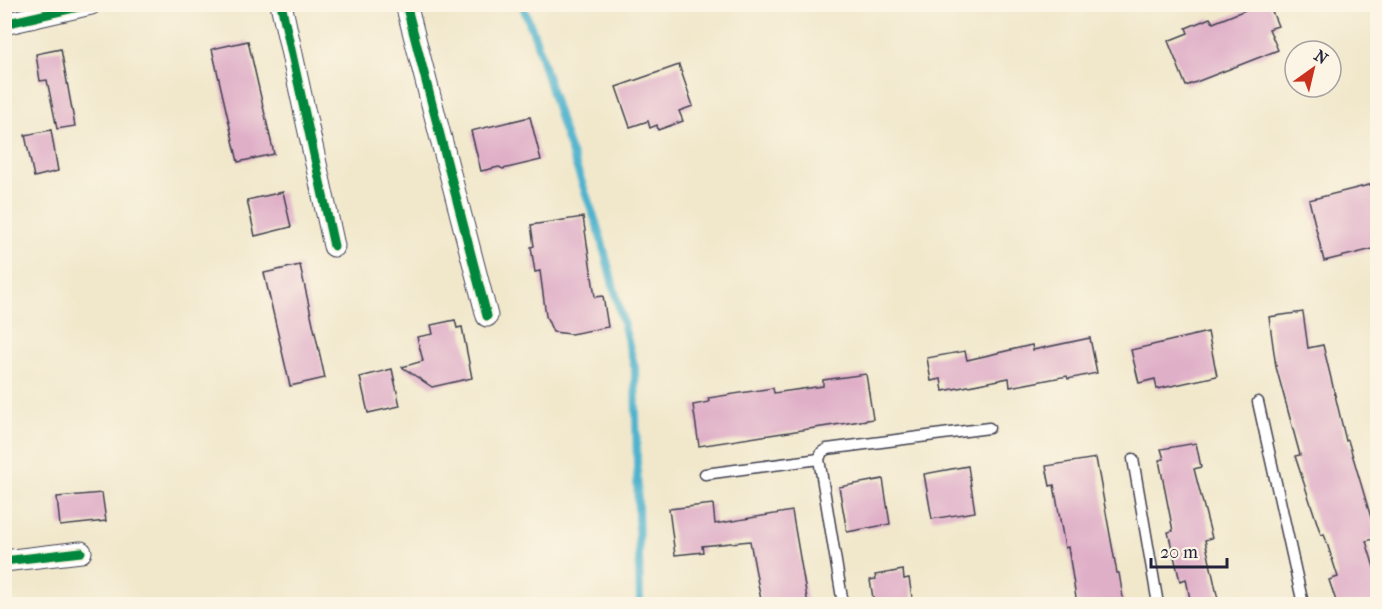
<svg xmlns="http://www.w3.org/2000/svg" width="1382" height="609" font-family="'IM FELL French Canon',serif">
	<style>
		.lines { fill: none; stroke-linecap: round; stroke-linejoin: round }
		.stream { stroke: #4fb3cd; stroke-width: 8 }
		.building { fill: #dfaec7 }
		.lane-casing { stroke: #414051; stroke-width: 13 }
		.street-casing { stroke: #414051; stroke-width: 23 }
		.lane { stroke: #fff; stroke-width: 10 }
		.street { stroke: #fff; stroke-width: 21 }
		.cycleway-casing { stroke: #fcf5e5; stroke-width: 13 }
		.cycleway { stroke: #00873e; stroke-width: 9 }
	</style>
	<rect width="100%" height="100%" fill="#fcf5e5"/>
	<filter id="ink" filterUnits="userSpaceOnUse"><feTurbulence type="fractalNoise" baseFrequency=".0167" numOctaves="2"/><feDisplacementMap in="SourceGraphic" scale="12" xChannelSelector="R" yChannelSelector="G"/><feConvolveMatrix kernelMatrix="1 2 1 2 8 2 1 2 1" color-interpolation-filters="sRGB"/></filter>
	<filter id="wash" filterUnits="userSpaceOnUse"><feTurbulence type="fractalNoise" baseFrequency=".008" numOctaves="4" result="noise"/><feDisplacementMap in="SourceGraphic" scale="24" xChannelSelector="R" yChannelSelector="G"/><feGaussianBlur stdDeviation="1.35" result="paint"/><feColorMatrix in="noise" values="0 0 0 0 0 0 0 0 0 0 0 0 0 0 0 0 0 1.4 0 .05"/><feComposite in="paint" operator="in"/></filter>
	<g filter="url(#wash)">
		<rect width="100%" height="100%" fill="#f1e8cc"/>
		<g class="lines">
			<polyline class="stream" points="522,4 535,37 562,126 599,231 635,368 640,604"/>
		</g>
		<g id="blocks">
			<g class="building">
				<polygon points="1260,4 1269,4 1278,26 1269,29 1278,50 1186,86 1168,41 1188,33 1186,28 1210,18 1213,23"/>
				<polygon points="248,41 274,154 238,162 212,49"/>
				<polygon points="61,49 75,126 57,129 47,80 40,81 36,54"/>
				<polygon points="679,65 693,106 679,111 683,121 658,130 657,125 650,128 648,121 630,127 616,87"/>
				<polygon points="530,117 541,160 503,169 499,167 481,171 471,131"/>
				<polygon points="51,130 58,171 34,177 25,135"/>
				<polygon points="1377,183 1377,248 1324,261 1309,200"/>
				<polygon points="283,192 291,227 255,236 247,200"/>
				<polygon points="583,217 595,297 603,296 608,327 571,334 553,332 546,316 540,271 535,272 531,247 534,246 531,225"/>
				<polygon points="300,265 325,378 290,386 264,273"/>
				<polygon points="1303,312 1308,348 1323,345 1346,441 1348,440 1377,538 1366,541 1377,577 1377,604 1337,604 1329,580 1338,577 1324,534 1321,535 1295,456 1300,455 1276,367 1269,317"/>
				<polygon points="455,320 457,328 462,327 472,378 432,387 402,367 423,361 417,337 433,334 431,325"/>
				<polygon points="1208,332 1217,376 1157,389 1155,379 1139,383 1131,350"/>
				<polygon points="1090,338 1097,373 1068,379 1067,376 1010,387 1009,378 943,391 941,379 931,381 927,358 965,351 967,360 1032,345 1033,350"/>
				<polygon points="392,369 400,406 368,413 360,377"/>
				<polygon points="866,374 873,419 699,446 693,405 709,402 708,398 773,388 774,393 823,386 823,380"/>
				<polygon points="1196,443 1201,467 1194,469 1212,538 1205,540 1219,604 1191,604 1186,579 1180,581 1168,532 1173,531 1159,460 1164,459 1161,449"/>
				<polygon points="1096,458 1117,573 1119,573 1124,604 1077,604 1068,547 1065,548 1054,485 1050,486 1046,466"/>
				<polygon points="968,466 975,512 932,519 924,474"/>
				<polygon points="883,479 890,524 847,532 839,487"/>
				<polygon points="102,493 106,521 60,526 57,497"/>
				<polygon points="713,504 715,524 792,511 808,604 766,604 765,600 761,600 750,541 702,546 703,552 675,555 669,509"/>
				<polygon points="903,570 904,579 909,578 913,604 874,604 870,580 876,579 875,575"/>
			</g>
		</g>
	</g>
	<g filter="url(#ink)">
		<use href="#blocks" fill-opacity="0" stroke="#414051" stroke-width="1.5"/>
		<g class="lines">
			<g class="lane-casing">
				<g id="lane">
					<polyline points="1258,402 1303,604"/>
					<polyline points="1133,459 1158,604"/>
					<polyline points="705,474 819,459"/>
					<polyline points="843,604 819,459 822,452 827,449 989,428"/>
				</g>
			</g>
			<g class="street-casing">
				<g id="street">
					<polyline points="281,4 334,246"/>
					<polyline points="406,4 487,316"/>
					<polyline points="4,24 91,4"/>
					<polyline points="4,561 81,552"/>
				</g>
			</g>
			<use href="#lane" class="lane"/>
			<use href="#street" class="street"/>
			<g class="cycleway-casing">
				<g id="cycleway">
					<polyline points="281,4 334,246"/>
					<polyline points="406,4 487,316"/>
					<polyline points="4,24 91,4"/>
					<polyline points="4,561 81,552"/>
				</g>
			</g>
			<use href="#cycleway" class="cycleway"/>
		</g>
	</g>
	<rect width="1382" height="609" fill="none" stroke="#fcf5e5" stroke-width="24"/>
	<g transform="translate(1313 69) rotate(34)"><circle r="28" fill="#fcf5e5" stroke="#a5a1a1" stroke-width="1.5"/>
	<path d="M0-4.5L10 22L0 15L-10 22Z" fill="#c8321e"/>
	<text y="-9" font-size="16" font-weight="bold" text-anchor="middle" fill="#22223b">N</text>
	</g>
	<path d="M1151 558v9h76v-9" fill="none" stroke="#22223b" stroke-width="3"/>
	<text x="1160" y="558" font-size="18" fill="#22223b" stroke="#fcf5e5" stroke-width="4.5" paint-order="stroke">20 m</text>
</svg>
